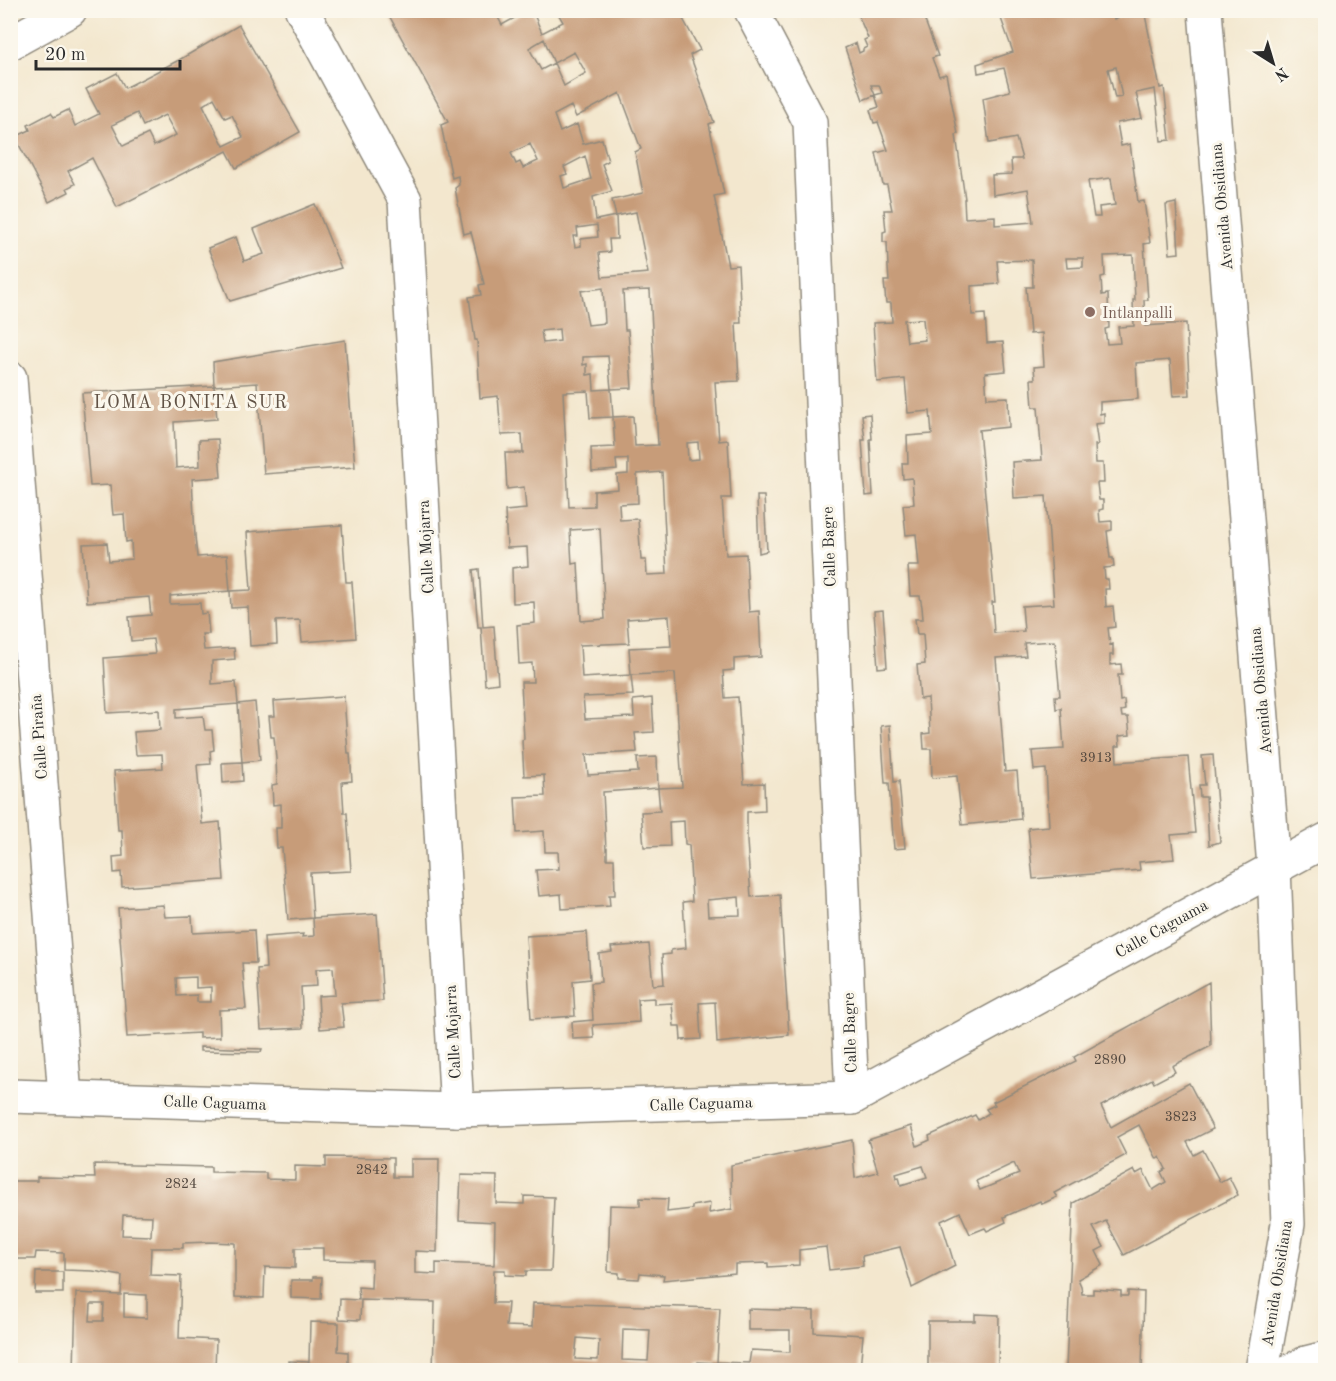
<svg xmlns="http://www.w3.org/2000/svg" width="1336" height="1381" font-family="'Old Standard TT',serif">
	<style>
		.building { fill: #c79c79; fill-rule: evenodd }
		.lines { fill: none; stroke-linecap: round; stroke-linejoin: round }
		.minor-casing { stroke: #8f897c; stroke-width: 36 }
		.minor { stroke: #fff; stroke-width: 33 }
		.education-dot { fill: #8d6e63; stroke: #fbf7ec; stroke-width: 2 }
		.labels { text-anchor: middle; stroke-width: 6; stroke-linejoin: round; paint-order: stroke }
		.number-label { font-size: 14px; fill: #52473e }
		.street-label { font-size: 16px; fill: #2b2b2b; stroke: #fbf7ec }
		.education-label { font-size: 16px; fill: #785e54; stroke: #fbf7ec; text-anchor: start }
		.neighbourhood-label { font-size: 18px; letter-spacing: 1.5px; fill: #625346; stroke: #fbf7ec }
	</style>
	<rect width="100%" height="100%" fill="#fbf7ec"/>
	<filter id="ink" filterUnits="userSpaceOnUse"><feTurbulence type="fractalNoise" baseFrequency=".0167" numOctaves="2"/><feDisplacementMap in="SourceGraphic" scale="12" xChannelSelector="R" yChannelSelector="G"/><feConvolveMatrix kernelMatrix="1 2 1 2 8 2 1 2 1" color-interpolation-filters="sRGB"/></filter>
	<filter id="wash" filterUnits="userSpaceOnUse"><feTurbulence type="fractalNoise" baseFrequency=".008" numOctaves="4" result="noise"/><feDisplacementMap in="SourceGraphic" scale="24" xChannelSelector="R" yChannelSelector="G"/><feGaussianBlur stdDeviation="1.35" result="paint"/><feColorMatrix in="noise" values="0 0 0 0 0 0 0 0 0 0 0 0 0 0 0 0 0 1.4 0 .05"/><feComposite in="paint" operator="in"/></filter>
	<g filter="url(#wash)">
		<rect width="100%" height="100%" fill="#f3e7ce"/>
		<g id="blocks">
			<g class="building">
				<path d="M386,10h59l4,8 14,-8 5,9 15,-9h11l8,15 27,-15h3l10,23 21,-11 -7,-12h122l22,40 -10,5 24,67 -5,2 15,70 -10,2 14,70 10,-1 3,58h-5l3,58 -24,1 4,59 9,-1 3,58h-9l4,57 20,-1 3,58 10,-1 2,46 -27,2v11l-11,1 2,27 13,-1 6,87 20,-1 1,28 -18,1v29l4,56 29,-2 9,140 -72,8 -2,-41 -16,1 2,36 -20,1 -1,-14h-6l-2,-23 -18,1v-6l-16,1 1,23 -46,3 1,13 -21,1 -1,-17 21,-2 -2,-37 10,-1 -2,-28 13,-2 -1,-5 38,-3 4,41 11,-1 -2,-29 9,-1v-4l15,-2 -3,-46 9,-1 -3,-56 -4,-1 -1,-23 -15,1 1,24 -26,1 -3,-35 19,-1 -2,-23 24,-1 -7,-114 -44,2 2,20 -50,2 2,22 49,-2 -1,-17 19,-2 2,34 -19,1 2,19 -51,3 2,20 50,-3 -1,-14 20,-1 1,31 -55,4 3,58 1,-1v10h7l1,36h-6l1,11 -48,3 -1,-15 -22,2 -3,-26 23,-1 -1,-17h-13l-1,-21 -27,2 -2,-36 30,-1 -1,-21 -20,1 -2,-36 2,-1 -3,-57h12l-1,-19 -13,1 -2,-39 18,-2 -1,-21 -21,1 -1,-35 16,-2 -1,-19 -20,1 -2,-37 21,-2 -2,-22 -17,2 -2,-36h18l-1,-19 -21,1 -3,-39 -18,2 -3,-58h-2l-6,-43 12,-2 -2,-10 5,-1 -13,-52 -7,2 -9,-46 4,-3 -1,-9 -6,2 -11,-53 7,-3zM544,39l10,24 20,-11 12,21 -22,13 -10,-23 -13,7 -12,-22zM620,93l21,56 -6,3 8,41 -31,7 4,16 20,-4 12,61 -46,4 -3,-24 11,-1 -1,-13h8l-1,-23 -20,4 -3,-23 19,-6 -10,-27 6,-3 -6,-22 -19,5 -6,-20 -17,8 -6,-17 17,-9 5,11zM530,144l8,17 -15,7 -3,-6 -4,2 -5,-11zM585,156l6,23 -27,9 -3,-12 6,-2 -3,-7zM597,225l1,12 -17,2v7l-6,1 -2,-11h5l-1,-8zM603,288l2,35 -17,2 -7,-34zM650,290l8,155 -23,1 -2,-30 -20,1 2,30 -24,1 1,24 25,-2 -1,-10 12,-1v15l-11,1 1,14 -24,2v15l-25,1 -6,-115 25,-1 2,27 23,-1 -2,-28 -17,1 -1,-16 -6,1v-11l-4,1v-8l25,-1 3,33 21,-1 -4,-58h-3l-2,-39zM559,329l1,12 -17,2 -2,-12zM698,442l1,17 -11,1 -1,-17zM662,472l5,102 -20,1 -1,-15h-5l-3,-41 -18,1 -1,-16 19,-1 -1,-29zM600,528l5,91 -24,2 -3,-58 -6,1 -2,-34zM669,616l2,30 -42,2 2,27 -49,3 -2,-33 49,-2 -2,-24zM739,897l1,18 -32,1 -1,-16z"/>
				<path d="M856,10h65l17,46 -6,2 7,18 7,-2 12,60 -2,1 9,64h-1l1,19 30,-2v9l38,-3 -5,-33 -35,6 -1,-20 20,-1 -1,-15h11l-6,-21 -27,5 -6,-45 27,-7 -6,-23 -26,5 -1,-9 36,-12 -15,-42h112l4,9 25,-9h5l16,78 4,-1 6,53 -9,1 -6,-52 -19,4 6,25 -25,5 4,23 9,-2 8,58 6,-1 6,42 -6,1 4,56h-4l1,26 41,-3 4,72 -17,1 -3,-36 -34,3 2,36 -38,3v12l4,-1v10l-9,1 3,21h-3l1,18h7l1,20h-7l2,17h4v9l-4,1 1,12 12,-1v9l-5,1 3,27h3l1,9 -10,1 1,11h3l1,10h-4l1,18 7,-1 2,21 -7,1 2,17 3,-1v11h-3v10l11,-1 1,11h-4l2,26 4,-1 1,10 -4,1 1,6h6l2,18 -11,1 1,10h-4l1,16 71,-5 7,76 -24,2 3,24 -35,3 1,8 -107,9 -5,-51 21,-2 -3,-57 -12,1 -2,-19 32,-2 -3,-41 -5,1 -1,-13h5l-5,-55 -31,2 2,13 -30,2 9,114 12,-1 4,48 -59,6 -5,-49 -25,2 -1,-29h-7l-1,-15 7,-1 -2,-35 -8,1 -3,-34 8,-1 -2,-30h-6l-2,-15h8l-1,-12 -2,-11h-10l-2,-30h11l-3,-32 -10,1 -3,-30 11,-1 -2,-26 -9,1 -1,-16h6l-1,-27 25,-2 -2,-23 -22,2 -3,-34 -28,3 -4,-59 19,-1 -1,-19h-5l-2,-22h5l-1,-14 -1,-25h-4v-10l3,-1 -2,-21h8l-5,-25h-4l-7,-32 12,-3 -10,-28 -4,1 -4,-13 9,-3 -4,-12 7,-2 -3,-8h-8l4,10 -12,5 -18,-52 11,-5 3,10 4,-2v-2l4,-2 -3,-7 4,-2zM1116,67l6,30 -7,1 -7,-29zM1111,178l4,27 -16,2 1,10h-6l-6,-36zM1133,255l2,45h-2l1,26 -16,1 2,16 -13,1 -2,-15 4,-1 -1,-34 -6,1 -1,-18 4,-1 -1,-20zM1066,258h17v9l-16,1zM1032,260l1,27h-7l4,47 12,-1 2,33 -10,1 1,12h-4l2,28h5l4,53 -30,2 2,36 32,-2 8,108 -32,2 2,25 -30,2 -2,-31h3l-16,-172 30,-3 -1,-30 -21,1 -2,-25 21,-2 -3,-29 -16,1 -2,-29 -13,1 -1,-29 28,-2 -2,-23zM923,319l2,21 -18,2 -3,-22z"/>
				<path d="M239,25l61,107 -64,36 -9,-17 -110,56 -25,-49 -24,13 7,13 -8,4 2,4 -20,10 -34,-65 15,-7 -2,-5 23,-12 3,4 14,-7 7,16 24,-12 -13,-25 31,-16 8,15 54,-28zM214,98l11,20 7,-3 11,22 -19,9 -21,-41zM137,113l6,13 22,-11 11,20 -22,11 -6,-12 -25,12 -11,-21z"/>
				<polygon points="1176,203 1179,253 1170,254 1166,205"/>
				<polygon points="315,204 341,268 230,301 208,248 236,237 244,261 264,254 254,229"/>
				<polygon points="345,340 355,467 264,474 257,383 214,386 217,419 174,422 176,468 200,466 199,440 218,439 221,477 192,479 195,536 197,557 227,555 230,591 170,596 170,604 200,603 201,614 207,613 209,634 202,634 204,650 234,648 235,659 212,661 212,684 236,682 238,704 255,702 260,760 242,762 238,704 176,709 176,718 203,716 205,730 212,730 214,750 210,751 211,764 197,765 202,824 220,822 224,880 122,887 121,872 114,873 113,857 123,856 122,830 118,830 114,771 163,768 162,754 136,755 134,732 160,730 159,710 107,713 104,658 155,654 153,639 131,641 129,617 151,615 149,597 87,602 83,544 107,543 109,561 132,559 131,541 126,542 124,514 113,515 110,485 90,486 82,393 214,386 213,362"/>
				<polygon points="870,414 872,439 870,439 873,495 866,496 862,440 865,440 862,415"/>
				<polygon points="757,496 764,496 767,551 759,553"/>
				<polygon points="342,525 346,582 352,582 356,638 302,642 300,620 276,621 277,644 250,646 248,607 231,608 230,591 251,590 247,532"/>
				<polygon points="479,569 483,627 494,626 498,683 485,685 481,627 478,627 473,570"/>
				<polygon points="883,610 887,667 878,668 874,611"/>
				<polygon points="344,696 348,754 350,754 352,781 342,782 344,813 347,813 351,871 310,873 313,918 288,920 282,848 277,848 276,828 281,828 281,804 273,805 272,785 277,784 276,759 274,737 271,737 269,716 275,716 274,701"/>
				<polygon points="890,725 894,782 899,781 905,848 894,849 889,783 885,783 881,726"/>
				<polygon points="1213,755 1220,842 1209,845 1206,797 1200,797 1199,785 1205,785 1202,756"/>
				<polygon points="242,762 243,781 223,783 222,763"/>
				<path d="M163,905l2,12 27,-1 1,17 61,-3 2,33h-14l4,46 -27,1 1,27 -21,1v-5l-72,4 -9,-129zM196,977v11l15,-1v15h-14v-7l-20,1 -1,-18z"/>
				<polygon points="377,914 383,1001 341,1003 344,1027 320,1029 318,996 335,995 333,968 316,969 317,986 301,987 303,1028 261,1030 257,969 266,968 264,937 303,934 302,937 314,936 313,918"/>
				<polygon points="587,932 590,979 573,981 575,1016 531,1019 526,936"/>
				<path d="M1209,982l2,64 -39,20 3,6 -21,11 -2,-4 -51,27 10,21 78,-44 24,46 -26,13 7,13 9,-5 17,32 9,-5 9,18 -114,60 -18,-34 -13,6 11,20 -8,4 7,14 -25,14 3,7 1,8h11v-5l28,2v5h7v-5l16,1 -2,78h-76l7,-167 61,-33 2,4 7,-4 10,20 13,-8 -5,-10 5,-3 -6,-12 -3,2 -18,-34 -22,12 9,18 -72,38 3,4 -15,7 -2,-3 -36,16 2,5 -19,9 -2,-3 -15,6 -10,-22 -19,9 14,45 -43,22 -12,-41 -38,9 1,10 -34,4 -3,-23 -27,3v15l-31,2v-4l-33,1v9l-72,7 1,-5 -24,-2 -1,6 -20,-1v-5l-11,-1 2,-67 30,1v-8l28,1 -1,13 25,-3v-3l18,-3 -1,10 23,-4 -1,-44 121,-25 3,38 23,-6 -10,-32 43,-14 6,20 13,-6 -1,-4 46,-21 3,5 11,-7 -3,-4 9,-4 -2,-3 83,-41 -2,-4zM1014,1163l5,11 -39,16 -4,-9zM923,1166l4,11 -26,8 -2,-8 -2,1 -1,-4z"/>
				<polygon points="200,1047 262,1049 261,1052 200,1051"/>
				<path d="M326,1157l67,1v19h18v-18h28l-2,93 -22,-1v22l21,1v-11l58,2 1,-43 -36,-2 2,-45 36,1 -1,27 28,1v-8l30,1 -3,74h-25v5l-21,-1v-5h-11l-1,33h15l-2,23 26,1 1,-24 187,5 -3,54 32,1 2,-13 39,2v-22h-42v-21l66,2v21l49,3 -3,35h-143v-7l-19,-1v8h-265l2,-68 -74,-2 -1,20 -21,-1 1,-20 19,1 -1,-13 13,1 1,-27 -49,-1v-12h-28v20l-30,-1 -1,31 -29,-1v-54l-25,-1 -27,1v5h-32l-1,27 31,1 -2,62 37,2 -1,30h-141l2,-77 45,2 1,-19 -29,-5 -29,-1v-17l-28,-1 -1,7h-25v-78h27v-4l58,1 -1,-14 117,3v5l55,1v6l29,1v-14l31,1zM123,1215l29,1 -1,20 -29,-1zM124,1294l23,1v23l-23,-1zM91,1304h13l-1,17h-13zM623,1329l27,1 -2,31 -26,-1zM577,1338l22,2 -1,20 -23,-1z"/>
				<polygon points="36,1272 63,1272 63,1293 35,1293"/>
				<polygon points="313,1277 322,1277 321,1299 291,1298 291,1280 313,1280"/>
				<polygon points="975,1314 999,1315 998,1370 928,1370 928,1321 975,1321"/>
				<polygon points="310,1322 339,1323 338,1351 348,1352 348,1370 289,1370 289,1361 309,1362"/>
			</g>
		</g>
	</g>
	<g filter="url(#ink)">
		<use href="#blocks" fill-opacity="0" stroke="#8f897c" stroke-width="1.5"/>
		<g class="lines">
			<g class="minor-casing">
				<g id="minor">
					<polyline points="302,10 405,200 457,1110"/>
					<polyline points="751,10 810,122 852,1098"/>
					<polyline points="1205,10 1274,867 1288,1224 1262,1370"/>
					<polyline points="10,43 70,10"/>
					<polyline points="10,378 65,1097"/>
					<polyline points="10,1096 457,1110 852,1098 1326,840"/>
					<polyline points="1292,1370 1306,1363 1326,1358"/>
				</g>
			</g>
			<use href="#minor" class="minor"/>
		</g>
	</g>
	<circle class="education-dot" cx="1090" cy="312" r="6"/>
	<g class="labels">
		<g class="number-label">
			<text x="1096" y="762">3913</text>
			<text x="1110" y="1064">2890</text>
			<text x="1181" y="1121">3823</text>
			<text x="372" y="1174">2842</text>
			<text x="181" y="1188">2824</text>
		</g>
		<g class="street-label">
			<text transform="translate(1221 207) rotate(-95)" y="6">Avenida Obsidiana</text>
			<text transform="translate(425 547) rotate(-93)" y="6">Calle Mojarra</text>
			<text transform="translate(828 547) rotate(-92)" y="6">Calle Bagre</text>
			<text transform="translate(1260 691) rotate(-95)" y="6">Avenida Obsidiana</text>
			<text transform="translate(38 737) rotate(-94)" y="6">Calle Piraña</text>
			<text transform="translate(1161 928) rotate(-29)" y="6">Calle Caguama</text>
			<text transform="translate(452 1032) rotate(-93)" y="6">Calle Mojarra</text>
			<text transform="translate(849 1033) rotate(-92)" y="6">Calle Bagre</text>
			<text transform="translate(215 1102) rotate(2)" y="6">Calle Caguama</text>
			<text transform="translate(701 1103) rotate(-2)" y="6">Calle Caguama</text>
			<text transform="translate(1276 1283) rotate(-81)" y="6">Avenida Obsidiana</text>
		</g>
		<g class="education-label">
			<text x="1102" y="318">Intlanpalli</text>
		</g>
		<g class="neighbourhood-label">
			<text x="191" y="408">LOMA BONITA SUR</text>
		</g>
	</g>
	<rect width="1336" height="1381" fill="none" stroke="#fbf7ec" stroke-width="36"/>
	<g transform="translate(1273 63) rotate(143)" stroke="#fbf7ec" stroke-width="4.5" paint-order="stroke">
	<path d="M0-4.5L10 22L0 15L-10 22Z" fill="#2b2b2b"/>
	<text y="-9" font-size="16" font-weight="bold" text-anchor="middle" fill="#2b2b2b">N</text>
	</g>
	<path d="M36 60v9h144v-9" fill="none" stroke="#2b2b2b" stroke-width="3"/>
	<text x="45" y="60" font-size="18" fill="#2b2b2b" stroke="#fbf7ec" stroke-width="4.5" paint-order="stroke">20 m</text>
</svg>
